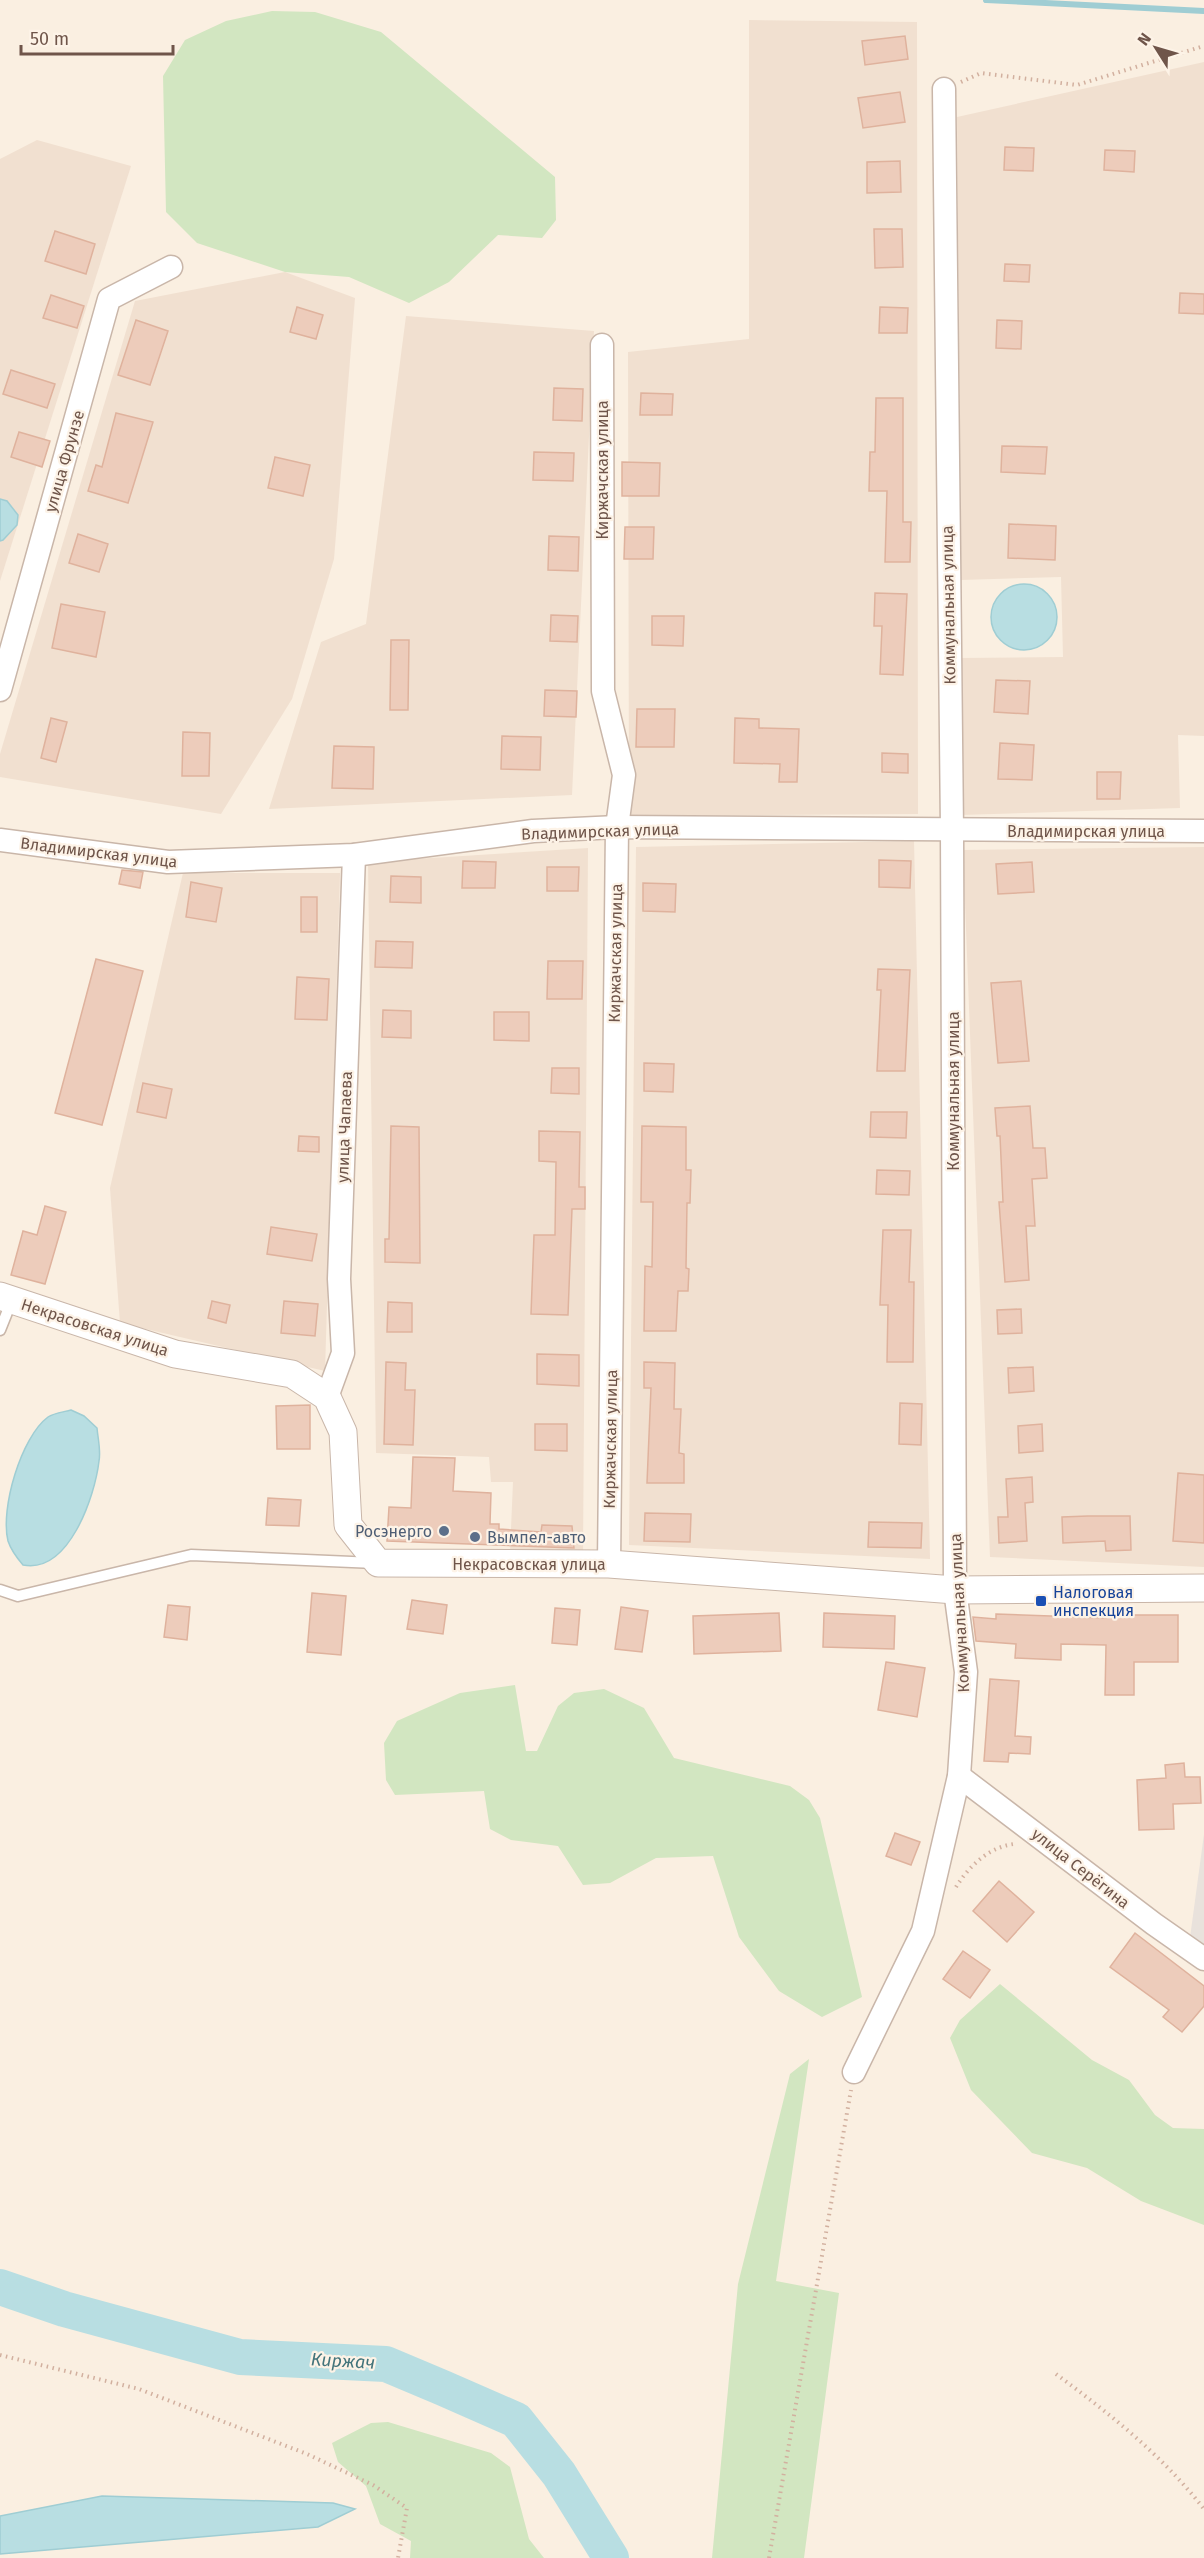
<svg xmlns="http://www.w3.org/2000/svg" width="1204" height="2558" font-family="'Fira Sans',sans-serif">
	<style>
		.residential { fill: #f1e0d0 }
		.industrial { fill: #e9e2dc }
		.green { fill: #d2e6c1 }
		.water { fill: #b8dee2; stroke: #9fcdd3; stroke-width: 1.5 }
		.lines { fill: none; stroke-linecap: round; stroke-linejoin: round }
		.stream { stroke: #9fcdd3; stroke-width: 6 }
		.river { stroke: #b8dee2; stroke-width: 36 }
		.building { fill: #edccbb; stroke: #dfb29d; stroke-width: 1.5 }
		.service-casing { stroke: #c9b6a9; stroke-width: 13 }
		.minor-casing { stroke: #c9b6a9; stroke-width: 25 }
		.tertiary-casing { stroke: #c9b6a9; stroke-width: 29 }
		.path { stroke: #d2b09f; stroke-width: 4; stroke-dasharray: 1.5 4.5; stroke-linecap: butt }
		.service { stroke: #fff; stroke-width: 10 }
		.minor { stroke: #fff; stroke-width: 22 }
		.tertiary { stroke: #fff; stroke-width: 27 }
		.service-dot { fill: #5c6f8a; stroke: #fdf3e7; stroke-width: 2 }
		.transit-dot { fill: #1a4fb4; stroke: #fdf3e7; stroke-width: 2 }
		.labels { text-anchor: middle; stroke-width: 4.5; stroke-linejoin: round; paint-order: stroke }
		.street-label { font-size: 16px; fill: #6f554a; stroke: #fdf3e7 }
		.service-label { font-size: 16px; fill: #4e5e75; stroke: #fdf3e7; text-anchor: end }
		.transit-label { font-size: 16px; fill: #164399; stroke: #fdf3e7; text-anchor: start }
		.water-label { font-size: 18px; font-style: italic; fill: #43747b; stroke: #fdf3e7 }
	</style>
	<rect width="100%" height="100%" fill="#faefe1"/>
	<g class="residential">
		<polygon points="749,20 917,22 918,814 629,816 628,352 749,339"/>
		<polygon points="1204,62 1204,736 1178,735 1180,808 961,815 960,658 1063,657 1061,577 961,580 957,117"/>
		<polygon points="37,140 131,166 0,581 0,159"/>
		<polygon points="285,272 355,298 334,559 292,699 221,814 0,777 0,754 135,301"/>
		<polygon points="406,316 594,331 572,795 269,809 321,642 366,624"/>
		<polygon points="914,841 930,1559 629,1545 636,847"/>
		<polygon points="1204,847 1204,1567 990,1557 963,850"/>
		<polygon points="588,848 583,1555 510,1552 513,1482 491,1482 489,1457 376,1453 368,862"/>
		<polygon points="183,873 340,873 325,1371 120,1323 110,1188"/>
	</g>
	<polygon class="industrial" points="1204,1834 1204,1954 1189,1945"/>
	<g class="green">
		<polygon points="272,11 315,12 381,32 555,177 556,220 542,238 498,235 449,282 409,303 349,277 285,272 197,243 166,212 163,76 185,40 226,21"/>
		<polygon points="515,1685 526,1751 537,1751 558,1706 574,1693 604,1689 644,1708 674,1758 790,1786 809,1800 820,1818 862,1997 822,2017 779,1991 739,1937 713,1856 656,1858 610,1883 583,1885 558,1846 511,1840 490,1829 484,1791 395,1795 386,1780 384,1743 397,1721 460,1693"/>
		<polygon points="1000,1984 1092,2060 1129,2080 1155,2115 1173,2128 1204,2129 1204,2225 1141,2201 1087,2168 1032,2153 971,2090 950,2038 960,2020"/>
		<polygon points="809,2059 776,2281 839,2293 804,2558 712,2558 738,2284 790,2074"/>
		<polygon points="388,2422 491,2453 510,2467 529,2539 544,2558 410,2558 411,2541 380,2524 366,2486 338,2462 332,2443 371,2423"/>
	</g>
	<g class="water">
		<polygon points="0,499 7,501 18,515 17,525 3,540 0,541"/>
		<circle cx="1024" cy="617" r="33"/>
		<path d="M71,1410l13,6 13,12c1,11 4,23 2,33 -4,35 -30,113 -76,104 -6,-7 -12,-15 -15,-24 -8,-32 13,-104 40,-124 6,-4 16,-5 23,-7z"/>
		<polygon points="102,2496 333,2503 355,2509 318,2527 0,2554 0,2516"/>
	</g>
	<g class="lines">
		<polyline class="stream" points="986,0 1204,11"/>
		<polyline class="river" points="0,2287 64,2309 240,2357 386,2364 443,2388 516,2420 559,2474 611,2558"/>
	</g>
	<g class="building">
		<polygon points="905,36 908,59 865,65 862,41"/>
		<polygon points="900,92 905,122 863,128 858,98"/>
		<polygon points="1005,147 1034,148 1033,171 1004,170"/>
		<polygon points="1105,150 1135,151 1134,172 1104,170"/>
		<polygon points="900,161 901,192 867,193 867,162"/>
		<polygon points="874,229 902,229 903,267 875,268"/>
		<polygon points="55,231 95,244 86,274 45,261"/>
		<polygon points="1005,264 1030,265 1029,282 1004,281"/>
		<polygon points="1180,293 1204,294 1204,314 1179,313"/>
		<polygon points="51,295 84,306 77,328 43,318"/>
		<polygon points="297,307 323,315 316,339 290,332"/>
		<polygon points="880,307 908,308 907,333 879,333"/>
		<polygon points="136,320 168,331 150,385 118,375"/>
		<polygon points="997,320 1022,321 1021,349 996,348"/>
		<polygon points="11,370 55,384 47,408 3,394"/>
		<polygon points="554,388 583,389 582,421 553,420"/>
		<polygon points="641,393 673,394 672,415 640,415"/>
		<polygon points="876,398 903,398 903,522 911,522 910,562 885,562 887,491 869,491 870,452 875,452"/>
		<polygon points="116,413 153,422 128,503 88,491 96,465 102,467"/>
		<polygon points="19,432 50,441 42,467 11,457"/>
		<polygon points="1002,446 1047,447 1045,474 1001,472"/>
		<polygon points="534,452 574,453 573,481 533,480"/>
		<polygon points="275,457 310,465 303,496 268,488"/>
		<polygon points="622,462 660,463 659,496 622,496"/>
		<polygon points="1009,524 1056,526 1055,560 1008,558"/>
		<polygon points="625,527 654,527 653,559 624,559"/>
		<polygon points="78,534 108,544 99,572 69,563"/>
		<polygon points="549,536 579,537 578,571 548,570"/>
		<polygon points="875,593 907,594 903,675 880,674 882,626 874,626"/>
		<polygon points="61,604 105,612 96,657 52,648"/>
		<polygon points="551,615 578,616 577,642 550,641"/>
		<polygon points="652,616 684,616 683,646 652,645"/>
		<polygon points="391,640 409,640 408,710 390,710"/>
		<polygon points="996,680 1030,681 1028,714 994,712"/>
		<polygon points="545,690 577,691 576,717 544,716"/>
		<polygon points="637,709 675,709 674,747 636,747"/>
		<polygon points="51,718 67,722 56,762 41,758"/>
		<polygon points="735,718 759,719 759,728 799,729 797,782 779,782 780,764 734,763"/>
		<polygon points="183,732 210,733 209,776 182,776"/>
		<polygon points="502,736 541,737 540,770 501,769"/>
		<polygon points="1000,743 1034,745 1032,780 998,779"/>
		<polygon points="334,746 374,747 373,789 332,788"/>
		<polygon points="882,753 908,754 908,773 882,772"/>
		<polygon points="1097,772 1121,772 1120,799 1097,799"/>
		<polygon points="879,860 911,861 910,888 879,887"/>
		<polygon points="463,861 496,862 495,888 462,888"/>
		<polygon points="1032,862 1034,892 998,894 996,864"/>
		<polygon points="547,867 579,867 578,891 547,891"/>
		<polygon points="122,870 143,872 140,888 119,884"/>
		<polygon points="391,876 421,877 421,903 390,902"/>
		<polygon points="191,882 222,888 216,922 186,917"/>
		<polygon points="643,883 676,884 675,912 643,911"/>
		<rect x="301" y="897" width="16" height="35"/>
		<polygon points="376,941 413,942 412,968 375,967"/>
		<polygon points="96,959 143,971 102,1125 55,1113"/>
		<polygon points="548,961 583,961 582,999 547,999"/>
		<polygon points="878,969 910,970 905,1071 877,1071 881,990 877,990"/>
		<polygon points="297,977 329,979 327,1020 295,1019"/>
		<polygon points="1021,981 1029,1061 998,1063 991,983"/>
		<polygon points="383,1010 411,1011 411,1038 382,1037"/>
		<polygon points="494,1012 529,1012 529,1041 494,1040"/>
		<polygon points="644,1063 674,1064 673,1092 644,1091"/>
		<polygon points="552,1068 579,1068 579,1094 551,1093"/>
		<polygon points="143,1083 172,1089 166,1118 137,1112"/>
		<polygon points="1030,1106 1033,1148 1045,1148 1047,1178 1032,1179 1035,1226 1026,1226 1029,1280 1005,1282 999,1202 1003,1202 1000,1136 997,1136 995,1108"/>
		<polygon points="871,1112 907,1112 906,1138 870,1137"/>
		<polygon points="391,1126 419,1127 420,1263 385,1262 385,1239 389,1239"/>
		<polygon points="642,1126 686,1127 686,1170 691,1170 690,1203 687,1203 686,1268 689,1269 688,1291 678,1291 676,1331 644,1331 645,1266 652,1267 653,1202 641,1202"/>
		<polygon points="539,1131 580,1132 579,1187 585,1187 585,1209 572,1209 568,1315 531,1314 534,1235 555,1235 556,1162 539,1161"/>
		<polygon points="299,1136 319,1137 319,1152 298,1151"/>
		<polygon points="877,1170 910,1171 909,1195 876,1194"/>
		<polygon points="45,1206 66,1212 45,1284 11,1275 23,1231 37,1235"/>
		<polygon points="271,1227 317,1234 312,1261 267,1254"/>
		<polygon points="883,1230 911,1230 909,1282 914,1282 913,1362 887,1362 888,1305 880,1305"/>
		<polygon points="212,1301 230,1305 226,1323 208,1318"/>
		<polygon points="284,1301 318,1304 315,1336 281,1333"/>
		<polygon points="388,1302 412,1303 412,1332 387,1332"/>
		<polygon points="1021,1309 1022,1333 998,1334 997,1310"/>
		<polygon points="537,1354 579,1355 579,1386 537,1384"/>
		<polygon points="386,1362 406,1363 405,1390 415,1390 413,1445 384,1444"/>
		<polygon points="644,1362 675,1363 674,1409 681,1409 679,1453 684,1454 684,1483 647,1483 651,1388 644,1388"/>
		<polygon points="1033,1367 1034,1391 1009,1393 1008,1368"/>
		<polygon points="900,1403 922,1404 921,1445 899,1444"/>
		<polygon points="310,1405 310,1449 277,1449 276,1406"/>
		<polygon points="535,1424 567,1424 567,1451 535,1450"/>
		<polygon points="1042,1424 1043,1451 1019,1453 1018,1426"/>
		<polygon points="413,1457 455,1458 453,1491 491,1493 490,1524 499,1524 499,1529 541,1532 542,1525 572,1526 574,1548 387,1541 389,1507 411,1508"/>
		<polygon points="1178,1473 1204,1475 1204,1543 1173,1541"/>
		<polygon points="1032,1477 1033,1502 1025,1503 1027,1541 999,1543 998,1517 1008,1517 1006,1479"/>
		<polygon points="268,1498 301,1500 299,1526 266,1525"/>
		<polygon points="645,1513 691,1514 690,1542 644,1541"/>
		<polygon points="1088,1516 1130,1516 1131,1550 1106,1551 1105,1541 1063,1543 1062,1517"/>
		<polygon points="869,1522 922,1523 921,1548 868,1547"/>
		<polygon points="312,1593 346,1596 341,1655 307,1652"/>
		<polygon points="412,1600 447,1605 443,1634 407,1629"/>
		<polygon points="168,1605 190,1607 187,1640 164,1637"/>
		<polygon points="621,1607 648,1611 642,1652 615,1649"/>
		<polygon points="555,1608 580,1610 577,1645 552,1643"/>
		<polygon points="779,1613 781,1651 694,1654 693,1616"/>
		<polygon points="824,1613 895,1616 894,1649 823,1647"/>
		<polygon points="996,1614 1106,1618 1106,1615 1178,1615 1178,1662 1134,1662 1134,1695 1105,1695 1106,1645 1061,1644 1061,1660 1015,1658 1016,1644 976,1641 973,1617 996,1619"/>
		<polygon points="886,1662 925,1668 917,1717 878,1710"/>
		<polygon points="990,1679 1019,1681 1015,1736 1031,1737 1030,1754 1009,1753 1008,1762 984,1761"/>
		<polygon points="1184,1763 1185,1777 1200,1777 1201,1803 1173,1804 1174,1829 1139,1830 1137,1780 1166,1778 1165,1765"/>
		<polygon points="895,1833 920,1842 911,1865 886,1856"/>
		<polygon points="999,1881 1034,1912 1007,1942 973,1911"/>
		<polygon points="1135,1933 1204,1986 1204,2006 1182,2032 1163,2017 1169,2010 1110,1967"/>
		<polygon points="963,1951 990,1970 970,1998 943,1979"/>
	</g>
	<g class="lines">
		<g class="service-casing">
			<g id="service">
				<polyline points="0,1330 12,1300"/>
				<polyline points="0,1590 18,1596 191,1555 375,1563"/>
			</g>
		</g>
		<g class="minor-casing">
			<g id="minor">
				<polyline points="602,345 603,691 624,775 617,827 609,1564"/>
				<polyline points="0,690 109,299 171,267"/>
				<polyline points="0,840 168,862 354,855 533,831 617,827 1204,831"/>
				<polyline points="327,1397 343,1353 339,1279 354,855"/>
				<polyline points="959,1776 1154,1924 1204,1959"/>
				<polyline points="854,2072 923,1931 959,1776 966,1672 955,1590 952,830 944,89"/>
			</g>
		</g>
		<g class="tertiary-casing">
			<polyline id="tertiary" points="0,1296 175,1354 292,1374 327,1397 343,1432 348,1525 378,1563 609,1564 955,1590 1204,1588"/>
		</g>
		<g class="path">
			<polyline points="961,82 981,73 1077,85 1204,46"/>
			<path d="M956,1887c13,-21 33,-40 58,-43"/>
			<polyline points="0,2355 139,2389 307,2454 373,2485 407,2508 398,2558"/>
			<path d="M1056,2374c54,40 106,81 148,135"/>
			<polyline points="769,2558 851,2090"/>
		</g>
		<use href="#service" class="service"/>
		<use href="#minor" class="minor"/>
		<use href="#tertiary" class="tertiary"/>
	</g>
	<g class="service-dot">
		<circle cx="444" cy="1531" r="6"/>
		<circle cx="475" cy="1537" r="6"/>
	</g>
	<rect class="transit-dot" x="1035" y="1595" width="12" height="12" rx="3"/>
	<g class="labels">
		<g class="street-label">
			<text transform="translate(64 461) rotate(-74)" y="6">улица Фрунзе</text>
			<text transform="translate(602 470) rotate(-90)" y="6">Киржачская улица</text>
			<text transform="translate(948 605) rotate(-91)" y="6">Коммунальная улица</text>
			<text transform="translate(600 831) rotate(-2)" y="6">Владимирская улица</text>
			<text x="1086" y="837">Владимирская улица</text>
			<text transform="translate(99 852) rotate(7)" y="6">Владимирская улица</text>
			<text transform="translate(615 953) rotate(-89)" y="6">Киржачская улица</text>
			<text transform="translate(953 1091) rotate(-90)" y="6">Коммунальная улица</text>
			<text transform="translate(344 1127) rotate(-88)" y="6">улица Чапаева</text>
			<text transform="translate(95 1327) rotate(18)" y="6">Некрасовская улица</text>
			<text transform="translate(610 1439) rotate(-89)" y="6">Киржачская улица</text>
			<text x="529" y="1570">Некрасовская улица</text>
			<text transform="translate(959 1613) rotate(-93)" y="6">Коммунальная улица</text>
			<text transform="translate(1081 1868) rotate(38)" y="6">улица Серёгина</text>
		</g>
		<g class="service-label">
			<text x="432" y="1537">Росэнерго</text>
			<text x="487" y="1543" text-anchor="start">Вымпел-авто</text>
		</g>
		<g class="transit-label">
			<text x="1053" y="1598">Налоговая<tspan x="1053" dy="18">инспекция</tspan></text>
		</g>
		<g class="water-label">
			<text transform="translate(343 2361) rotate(3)" y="6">Киржач</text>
		</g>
	</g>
	<g transform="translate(1156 48) rotate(307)" stroke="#fdf3e7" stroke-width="4.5" paint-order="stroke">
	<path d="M0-4.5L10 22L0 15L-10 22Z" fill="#6f554a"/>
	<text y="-9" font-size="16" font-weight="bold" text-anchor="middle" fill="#6f554a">N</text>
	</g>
	<path d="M21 45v9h152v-9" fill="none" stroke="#6f554a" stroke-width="3"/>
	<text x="30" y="45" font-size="18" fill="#6f554a" stroke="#fdf3e7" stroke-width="4.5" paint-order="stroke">50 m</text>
</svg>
